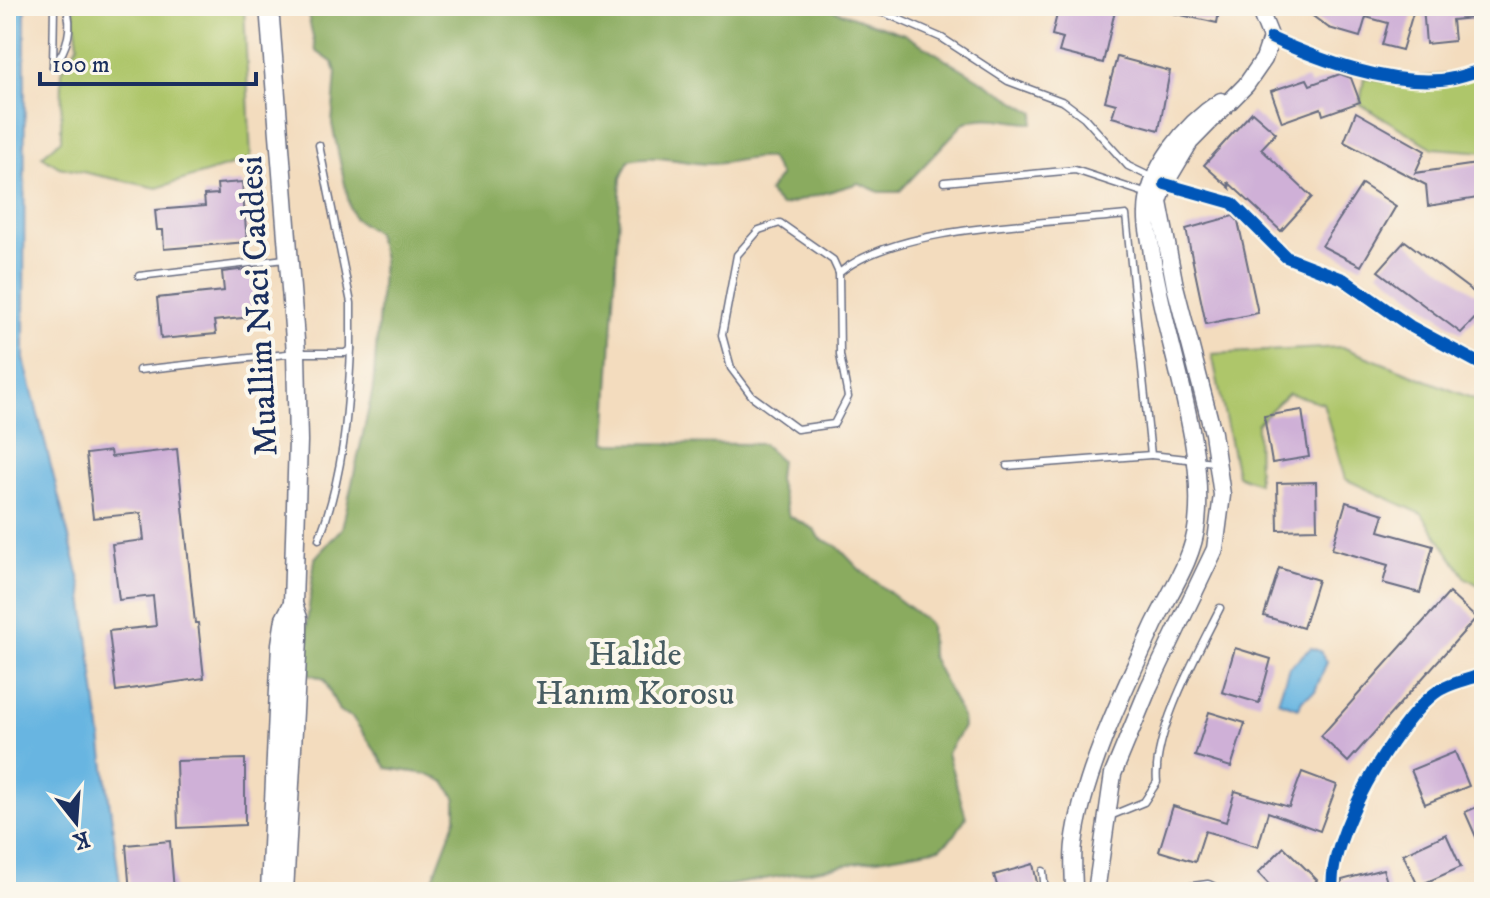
<svg xmlns="http://www.w3.org/2000/svg" width="1490" height="898" font-family="'IM FELL DW Pica',serif">
	<style>
		.green { fill: #aec66b; stroke: #647a64; stroke-width: 2 }
		.forest { fill: #8aab5f; stroke: #526d5e; stroke-width: 2 }
		.water { fill: #68b5e1; stroke: #4272a0; stroke-width: 2 }
		.building { fill: #cfb0d7 }
		.lines { fill: none; stroke-linecap: round; stroke-linejoin: round }
		.lane-casing { stroke: #676c80; stroke-width: 9 }
		.street-casing { stroke: #676c80; stroke-width: 15 }
		.secondary-casing { stroke: #676c80; stroke-width: 19 }
		.primary-casing { stroke: #676c80; stroke-width: 21 }
		.lane { stroke: #fff; stroke-width: 6 }
		.street { stroke: #fff; stroke-width: 12 }
		.secondary { stroke: #fff; stroke-width: 16 }
		.primary { stroke: #fff; stroke-width: 18 }
		.cycleway-casing { stroke: #fbf7ec; stroke-width: 17 }
		.cycleway { stroke: #0057b8; stroke-width: 12 }
		.labels { text-anchor: middle; stroke-width: 8; stroke-linejoin: round; paint-order: stroke }
		.street-label { font-size: 34px; fill: #1b2f5e; stroke: #fbf7ec }
		.park-label { font-size: 34px; fill: #475c62; stroke: #fbf7ec }
	</style>
	<rect width="100%" height="100%" fill="#fbf7ec"/>
	<filter id="ink" filterUnits="userSpaceOnUse"><feTurbulence type="fractalNoise" baseFrequency=".0125" numOctaves="2"/><feDisplacementMap in="SourceGraphic" scale="16" xChannelSelector="R" yChannelSelector="G"/><feConvolveMatrix kernelMatrix="1 2 1 2 8 2 1 2 1" color-interpolation-filters="sRGB"/></filter>
	<filter id="wash" filterUnits="userSpaceOnUse"><feTurbulence type="fractalNoise" baseFrequency=".006" numOctaves="4" result="noise"/><feDisplacementMap in="SourceGraphic" scale="32" xChannelSelector="R" yChannelSelector="G"/><feGaussianBlur stdDeviation="1.8" result="paint"/><feColorMatrix in="noise" values="0 0 0 0 0 0 0 0 0 0 0 0 0 0 0 0 0 1.4 0 .05"/><feComposite in="paint" operator="in"/></filter>
	<g filter="url(#wash)">
		<rect width="100%" height="100%" fill="#f3dcbe"/>
		<g class="green">
			<polygon points="73,6 244,6 251,159 157,188 59,167 42,156 61,140 62,71 78,44"/>
			<polygon points="1484,71 1484,152 1433,148 1360,104 1364,77 1382,81"/>
			<polygon points="1342,347 1484,403 1484,588 1466,578 1422,514 1345,479 1323,403 1288,393 1257,424 1258,483 1237,475 1212,354"/>
		</g>
		<path class="forest" d="M306,6h515l83,28 131,79 -2,10c-24,0 -47,-11 -70,1l-64,68h-20l-20,-9 -78,23 -13,-14 12,-16 -10,-18c-23,-2 -43,7 -64,6 -27,-2 -49,-10 -77,-4l-8,18 -15,265 157,1 17,16 -2,19 11,37 25,13 5,9 18,8 22,23 65,50 6,7 1,29 31,62 1,10 -16,26 19,64 -11,18 -15,13 -249,44h-263l28,-74v-19l-11,-17 -19,-8 -39,-6 -35,-51 -13,-6 -15,-32 -23,-8 14,-113 27,-30 31,-139 10,-130 -7,-26 -22,-15 -4,-10 -18,-84 4,-52 -3,-9 -17,-12z"/>
		<g class="water">
			<polygon points="6,6 25,6 24,359 82,589 121,892 6,892"/>
			<polygon points="1311,648 1320,651 1327,662 1315,691 1302,700 1299,708 1278,701 1289,667"/>
		</g>
		<g id="blocks">
			<g class="building">
				<polygon points="1059,6 1116,6 1103,63 1059,52 1063,38 1052,35"/>
				<polygon points="1164,6 1220,6 1217,23 1163,11"/>
				<polygon points="1315,6 1415,6 1402,50 1382,45 1388,23 1366,17 1360,37 1329,28 1310,14"/>
				<polygon points="1423,6 1484,6 1484,17 1452,20 1454,41 1426,44"/>
				<polygon points="1117,57 1170,71 1159,130 1112,117 1116,104 1105,101"/>
				<polygon points="1340,74 1351,78 1360,102 1323,115 1321,108 1282,122 1271,91 1307,79 1310,85"/>
				<polygon points="1252,112 1276,133 1261,149 1312,197 1281,231 1228,182 1230,188 1204,165"/>
				<polygon points="1356,112 1425,151 1415,173 1484,163 1484,197 1428,206 1426,185 1344,142"/>
				<polygon points="242,182 247,242 164,249 163,230 157,230 155,210 205,206 204,195 218,194 217,184"/>
				<polygon points="1362,184 1396,206 1361,266 1322,246"/>
				<polygon points="1233,216 1238,221 1258,313 1206,324 1186,229"/>
				<polygon points="1405,241 1484,300 1484,309 1461,333 1378,271"/>
				<polygon points="256,268 261,316 214,321 216,334 161,339 157,298 224,291 222,272"/>
				<polygon points="1302,410 1309,457 1272,463 1264,416"/>
				<polygon points="177,449 195,623 198,623 204,678 116,691 109,631 156,626 153,596 119,600 112,544 144,540 141,513 93,518 86,454 110,451 111,457"/>
				<polygon points="1316,482 1317,529 1278,530 1277,483"/>
				<polygon points="1346,502 1384,514 1379,531 1433,546 1420,593 1383,583 1388,565 1332,549"/>
				<polygon points="1279,568 1318,580 1303,628 1264,616"/>
				<polygon points="1449,593 1476,618 1348,762 1321,736"/>
				<polygon points="1235,648 1271,659 1259,703 1222,692"/>
				<polygon points="1209,712 1245,723 1231,767 1195,756"/>
				<polygon points="1455,752 1469,786 1425,804 1411,770"/>
				<polygon points="245,759 245,825 178,828 176,761"/>
				<polygon points="1302,772 1337,785 1320,831 1268,812 1258,847 1205,831 1195,862 1159,851 1173,806 1226,822 1235,791 1289,807"/>
				<polygon points="1484,804 1484,855 1465,812"/>
				<polygon points="1446,834 1461,867 1418,886 1403,854"/>
				<polygon points="170,841 174,891 130,892 126,845"/>
				<polygon points="1284,847 1317,880 1305,892 1276,892 1258,873"/>
				<polygon points="1033,864 1039,892 999,892 994,875"/>
				<polygon points="1383,869 1390,892 1342,892 1342,880"/>
			</g>
		</g>
	</g>
	<g filter="url(#ink)">
		<use href="#blocks" fill-opacity="0" stroke="#676c80" stroke-width="2"/>
		<g class="lines">
			<g class="lane-casing">
				<g id="lane">
					<polyline points="857,6 887,14 942,38 1008,81 1064,102 1084,117 1128,166 1155,179"/>
					<path d="M53,67c14,-18 21,-38 13,-61"/>
					<polyline points="53,67 54,6"/>
					<polyline points="944,182 1075,170 1148,194"/>
					<polygon points="780,223 833,260 839,273 840,355 848,397 834,424 797,429 752,396 731,368 722,335 737,255 759,230"/>
					<path d="M839,273c59,-49 209,-49 287,-58l25,240 63,7"/>
					<polyline points="139,276 285,259"/>
					<polyline points="139,370 296,353 345,353 351,349 351,303 319,145"/>
					<polyline points="1007,466 1151,455"/>
					<path d="M319,539c24,-62 29,-124 32,-190"/>
					<path d="M1110,816l34,-14 13,-20c-5,-48 41,-130 63,-174"/>
					<polyline points="1043,871 1045,892"/>
				</g>
			</g>
			<g class="street-casing">
				<g id="street">
					<path d="M1271,38c51,23 113,46 170,42 14,-1 29,-7 43,-11"/>
					<polyline points="1165,184 1232,203 1286,257 1343,279 1410,326 1484,366"/>
					<polyline points="1171,892 1208,887 1219,892"/>
					<path d="M1333,892c-8,-50 63,-172 105,-201 12,-8 32,-12 46,-17"/>
				</g>
			</g>
			<g class="secondary-casing">
				<g id="secondary">
					<path d="M1074,892c0,-16 -2,-33 0,-48 8,-68 52,-159 81,-221 16,-33 38,-63 42,-100 9,-83 -33,-185 -45,-268 -1,-13 -6,-28 -5,-42 0,-44 39,-89 74,-112"/>
					<polyline points="1096,892 1113,774 1149,687 1215,549 1222,495 1213,433 1175,286 1159,202 1165,184 1190,142 1246,85 1264,59 1271,38 1258,6"/>
				</g>
			</g>
			<g class="primary-casing">
				<g id="primary">
					<polyline points="269,6 296,353 298,441 293,604 298,618 298,639 284,892"/>
					<polyline points="270,892 281,644 285,619 293,604"/>
				</g>
			</g>
			<use href="#lane" class="lane"/>
			<use href="#street" class="street"/>
			<use href="#secondary" class="secondary"/>
			<use href="#primary" class="primary"/>
			<g class="cycleway-casing">
				<g id="cycleway">
					<path d="M1271,38c51,23 113,46 170,42 14,-1 29,-7 43,-11"/>
					<polyline points="1165,184 1232,203 1286,257 1343,279 1410,326 1484,366"/>
					<path d="M1333,892c-8,-50 63,-172 105,-201 12,-8 32,-12 46,-17"/>
				</g>
			</g>
			<use href="#cycleway" class="cycleway"/>
		</g>
	</g>
	<g class="labels">
		<g class="street-label">
			<text transform="translate(257 306) rotate(-93)" y="12">Muallim Naci Caddesi</text>
		</g>
		<g class="park-label">
			<text x="635" y="665">Halide<tspan x="635" dy="39">Hanım Korosu</tspan></text>
		</g>
	</g>
	<rect width="1490" height="898" fill="none" stroke="#fbf7ec" stroke-width="32"/>
	<g transform="translate(76 822) rotate(163)" stroke="#fbf7ec" stroke-width="6" paint-order="stroke">
	<path d="M0-6L14 30L0 20L-14 30Z" fill="#1b2f5e"/>
	<text y="-12" font-size="22" font-weight="bold" text-anchor="middle" fill="#1b2f5e">K</text>
	</g>
	<path d="M40 72v12h216v-12" fill="none" stroke="#1b2f5e" stroke-width="4"/>
	<text x="52" y="72" font-size="24" fill="#1b2f5e" stroke="#fbf7ec" stroke-width="6" paint-order="stroke">100 m</text>
</svg>
